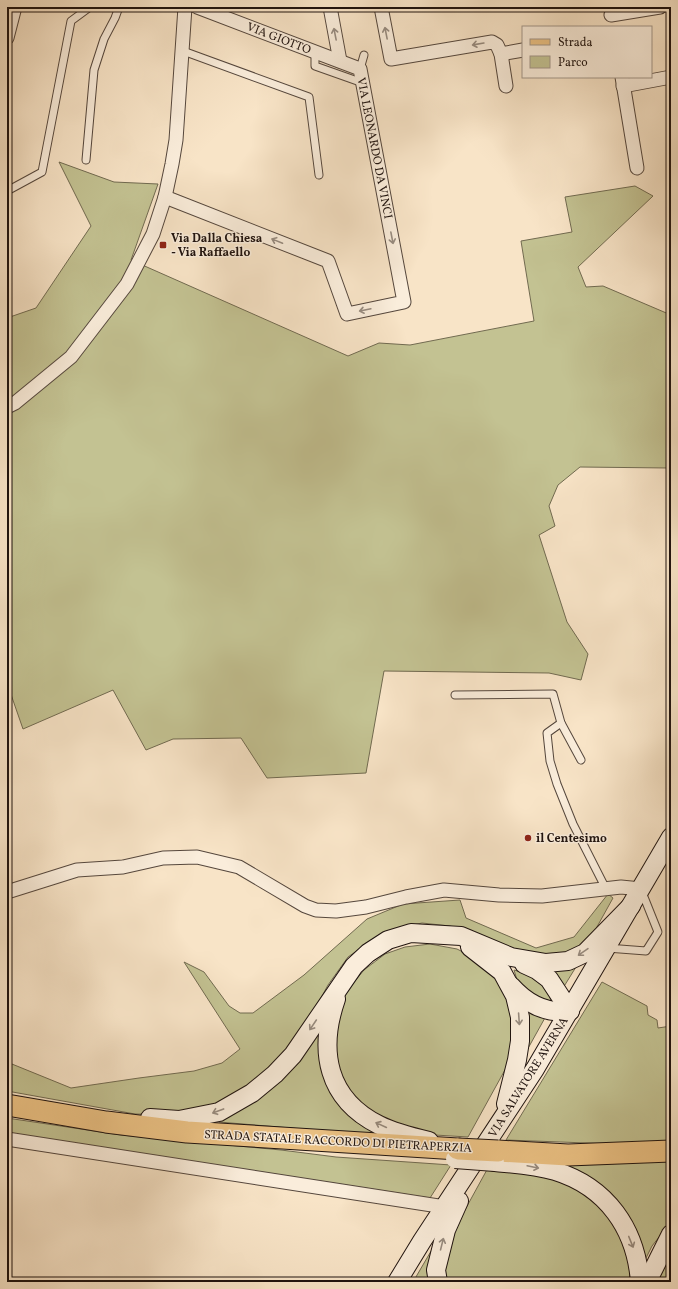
<svg xmlns="http://www.w3.org/2000/svg" width="678" height="1289" font-family="Vollkorn,serif">
	<style>
		.green { fill: #c3c292; stroke: #716a50 }
		.lines { fill: none; stroke-linecap: round; stroke-linejoin: round }
		.lane-casing { stroke: #55473d; stroke-width: 9 }
		.street-casing { stroke: #55473d; stroke-width: 15 }
		.secondary-casing { stroke: #1f130f; stroke-width: 20 }
		.primary-casing { stroke: #1f130f; stroke-width: 23 }
		.lane { stroke: #faeddb; stroke-width: 7 }
		.street { stroke: #faeddb; stroke-width: 13 }
		.secondary { stroke: #faeddb; stroke-width: 18 }
		.primary { stroke: #ecc284; stroke-width: 21 }
		.secondary-bridge-casing { stroke: #1f130f; stroke-width: 20; stroke-linecap: butt }
		.primary-bridge-casing { stroke: #1f130f; stroke-width: 23; stroke-linecap: butt }
		.secondary-bridge { stroke: #faeddb; stroke-width: 18 }
		.primary-bridge { stroke: #ecc284; stroke-width: 21 }
		.oneway { stroke: #978b7f }
		.poi-dot { fill: #8f2418; stroke: #faeddb; stroke-width: 1.5 }
		.labels { text-anchor: middle; stroke-width: 3; stroke-linejoin: round; paint-order: stroke }
		.street-label { font-size: 12px; fill: #1f130f; stroke: #faeddb }
		.poi-label { font-size: 12px; font-weight: bold; fill: #1f130f; stroke: #faeddb; text-anchor: start }
	</style>
	<rect width="100%" height="100%" fill="#f8e4c7"/>
	<filter id="stains"><feTurbulence type="fractalNoise" baseFrequency=".005" numOctaves="4"/><feColorMatrix values="0 0 0 0 .2 0 0 0 0 .09 0 0 0 0 .02 0 0 0 .5 -.17"/></filter>
	<radialGradient id="worn" r=".72"><stop offset=".6" stop-color="#630" stop-opacity="0"/><stop offset="1" stop-color="#630" stop-opacity=".3"/></radialGradient>
	<g class="green">
		<polygon points="59,162 114,182 158,184 131,260 348,356 379,343 410,345 534,321 521,241 572,232 565,197 635,186 653,196 578,267 586,287 603,286 671,315 671,483 668,468 580,467 558,485 549,506 555,526 539,535 567,622 588,654 581,680 549,673 384,671 366,773 267,778 241,738 173,739 146,750 113,690 23,729 7,683 7,318 36,308 91,226"/>
		<polygon points="608,894 613,898 593,934 568,955 542,958 514,951 477,934 450,926 422,923 399,928 372,940 348,957 328,985 303,1031 286,1055 235,1096 205,1108 177,1115 135,1114 7,1091 7,1062 71,1088 139,1078 194,1071 222,1063 240,1049 184,962 204,972 229,1006 240,1013 253,1013 304,975 367,919 403,904 460,900 466,918 536,948 574,937"/>
		<polygon points="430,944 457,949 479,960 494,974 508,995 515,1032 506,1068 468,1137 435,1135 408,1130 358,1105 335,1072 335,1019 346,992 364,970 385,954 405,947"/>
		<polygon points="576,967 563,988 547,971"/>
		<polygon points="514,970 531,975 548,991 551,1001 547,1002 538,1000 518,983"/>
		<polygon points="602,982 647,1006 648,1015 657,1020 658,1028 671,1026 671,1142 642,1145 506,1140"/>
		<polygon points="524,1006 546,1016 526,1052"/>
		<polygon points="321,1025 321,1053 373,1130 374,1135 219,1122 219,1120"/>
		<polygon points="7,1118 121,1135 281,1150 336,1157 451,1165 430,1198 7,1133"/>
		<polygon points="671,1158 671,1222 652,1246 645,1260 634,1237 564,1166 571,1163"/>
		<polygon points="489,1166 552,1176 595,1200 621,1233 629,1261 630,1282 440,1282 443,1250"/>
		<polygon points="671,1243 671,1282 651,1282"/>
		<polygon points="434,1246 430,1282 413,1282"/>
	</g>
	<g class="lines">
		<g class="lane-casing">
			<g id="lane">
				<polyline points="183,51 309,97 319,175"/>
				<polyline points="315,52 315,66 363,83"/>
				<polyline points="360,69 364,55"/>
				<polyline points="86,160 94,70 104,39 115,18 119,7"/>
				<polyline points="7,191 42,172 71,21 90,7"/>
				<polyline points="455,695 553,694 561,723 581,760"/>
				<polyline points="561,723 547,733 550,761 557,784 573,824 606,889"/>
				<polyline points="607,948 646,951 658,932 642,892"/>
			</g>
		</g>
		<g class="street-casing">
			<g id="street">
				<polyline points="330,7 340,61"/>
				<polyline points="381,7 391,59 492,42 497,45 501,54 523,50"/>
				<polyline points="611,15 660,7"/>
				<polyline points="7,38 15,7"/>
				<polyline points="501,54 506,86"/>
				<polyline points="622,77 637,168"/>
				<polyline points="623,86 671,77"/>
				<polyline points="165,197 328,261 347,314 404,302 360,69 197,7"/>
				<polyline points="7,407 15,403 71,357 127,284 153,234 165,197 172,164 176,140 185,7"/>
				<polyline points="7,892 77,870 123,867 163,858 197,857 239,867 305,906 316,910 336,911 366,907 406,897 444,890 499,895 542,896 621,887 641,889"/>
				<polyline points="7,1139 445,1207"/>
			</g>
		</g>
		<g class="secondary-casing">
			<g id="secondary">
				<polyline points="470,947 502,972 515,996 520,1017 520,1041 517,1060 506,1104"/>
				<polyline points="524,964 537,970 549,979 570,1011"/>
				<path d="M511,986c16,18 35,28 59,25"/>
				<path d="M336,999c-18,52 -9,100 43,126 16,8 33,12 50,16"/>
				<polyline points="150,1118 179,1120 219,1112 252,1093 275,1074 293,1055 354,966 368,953 388,940 411,933 461,936 511,957 546,963 568,961 585,953 631,906"/>
				<path d="M495,1162c20,2 40,3 60,9 52,16 81,58 85,111"/>
				<polyline points="397,1282 422,1241 535,1069 671,837"/>
				<polyline points="438,1282 436,1270 446,1230 459,1201"/>
				<polyline points="647,1282 671,1234"/>
			</g>
		</g>
		<g class="primary-casing">
			<g id="primary">
				<polyline points="7,1105 106,1122 187,1132 458,1149"/>
				<polyline points="498,1151 568,1155 671,1151"/>
			</g>
		</g>
		<use href="#lane" class="lane"/>
		<use href="#street" class="street"/>
		<use href="#secondary" class="secondary"/>
		<use href="#primary" class="primary"/>
		<g class="secondary-bridge-casing">
			<polyline id="secondary-bridge" points="455,1159 495,1162"/>
		</g>
		<g class="primary-bridge-casing">
			<polyline id="primary-bridge" points="458,1149 498,1151"/>
		</g>
		<use href="#secondary-bridge" class="secondary-bridge"/>
		<use href="#primary-bridge" class="primary-bridge"/>
	</g>
	<defs><path id="oneway-shaft" d="M-6 0H5M1.5-3L5.5 0L1.5 3" fill="none" stroke-width="1.6" stroke-linecap="round" stroke-linejoin="round"/></defs>
	<g class="oneway">
		<use href="#oneway-shaft" transform="translate(386 33) rotate(-101)"/>
		<use href="#oneway-shaft" transform="translate(335 34) rotate(-101)"/>
		<use href="#oneway-shaft" transform="translate(478 44) rotate(170)"/>
		<use href="#oneway-shaft" transform="translate(392 238) rotate(79)"/>
		<use href="#oneway-shaft" transform="translate(277 241) rotate(-158)"/>
		<use href="#oneway-shaft" transform="translate(365 310) rotate(168)"/>
		<use href="#oneway-shaft" transform="translate(583 952) rotate(145)"/>
		<use href="#oneway-shaft" transform="translate(519 1019) rotate(86)"/>
		<use href="#oneway-shaft" transform="translate(313 1025) rotate(124)"/>
		<use href="#oneway-shaft" transform="translate(218 1111) rotate(160)"/>
		<use href="#oneway-shaft" transform="translate(381 1125) rotate(-155)"/>
		<use href="#oneway-shaft" transform="translate(533 1167) rotate(12)"/>
		<use href="#oneway-shaft" transform="translate(631 1242) rotate(68)"/>
		<use href="#oneway-shaft" transform="translate(442 1244) rotate(-76)"/>
	</g>
	<g class="poi-dot">
		<rect x="159" y="241" width="8" height="8" rx="2"/>
		<circle cx="528" cy="838" r="4"/>
	</g>
	<g class="labels">
		<g class="street-label">
			<text transform="translate(279 38) rotate(21)" y="4">VIA GIOTTO</text>
			<text transform="translate(375 148) rotate(79)" y="4">VIA LEONARDO DA VINCI</text>
			<text transform="translate(528 1077) rotate(-58)" y="4">VIA SALVATORE AVERNA</text>
			<text transform="translate(338 1141) rotate(3)" y="4">STRADA STATALE RACCORDO DI PIETRAPERZIA</text>
		</g>
		<g class="poi-label">
			<text x="171" y="242">Via Dalla Chiesa<tspan x="171" dy="14">- Via Raffaello</tspan></text>
			<text x="536" y="842">il Centesimo</text>
		</g>
	</g>
	<rect width="678" height="1289" fill="none" stroke="#f8e4c7" stroke-width="24"/>
	<rect x="8" y="8" width="662" height="1273" fill="none" stroke="#1f130f" stroke-width="2"/>
	<rect x="12" y="12" width="654" height="1265" fill="none" stroke="#1f130f"/>
	<rect x="522" y="26" width="130" height="52" fill="#faeddb" stroke="#a29689"/>
	<rect x="530" y="39" width="20" height="6" fill="#ecc284" stroke="#a29689"/>
	<text x="558" y="46" font-size="12" fill="#1f130f">Strada</text>
	<rect x="530" y="56" width="20" height="12" fill="#c3c292" stroke="#a29689"/>
	<text x="558" y="66" font-size="12" fill="#1f130f">Parco</text>
	<rect width="100%" height="100%" filter="url(#stains)"/>
	<rect width="100%" height="100%" fill="url(#worn)"/>
</svg>
